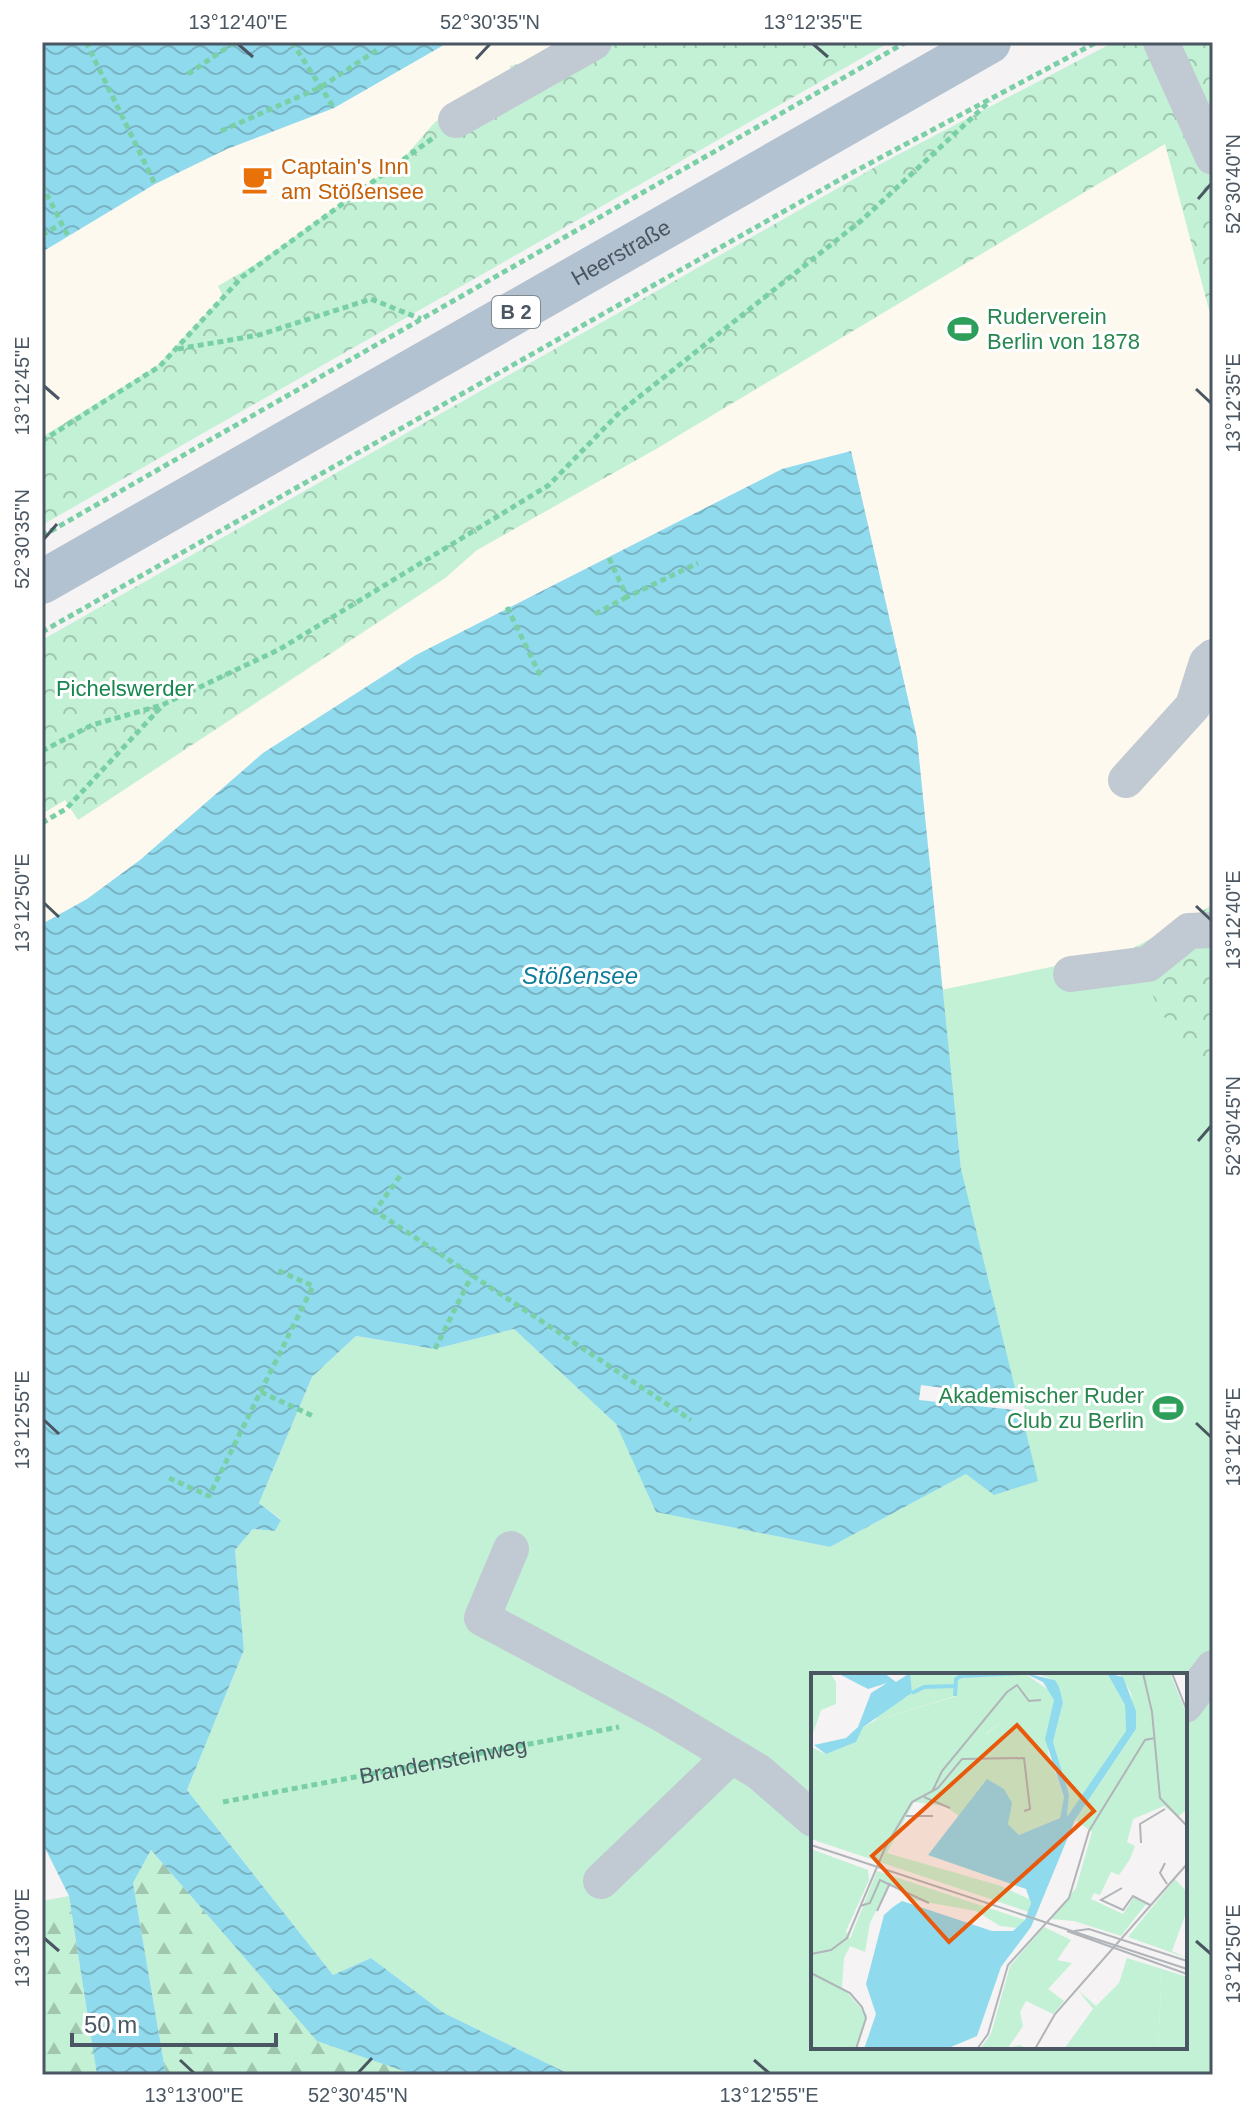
<svg xmlns="http://www.w3.org/2000/svg" width="1255" height="2117" font-family="Helvetica,sans-serif">
	<style>
		.commercial { fill: #fdf9ef }
		.forest { fill: url(#forest-firs) }
		.park { fill: url(#park-crowns) }
		.garden { fill: #c3f1d5; fill-rule: evenodd }
		.water { fill: url(#water-waves) }
		.pier { fill: #f5f3f3 }
		.lines { fill: none; stroke-linecap: round; stroke-linejoin: round }
		.path { stroke: #7ad0a6; stroke-width: 5; stroke-dasharray: 6 4; stroke-linecap: butt }
		.minor { stroke: #c1cad2; stroke-width: 36 }
		.major { stroke: #b3c2d1; stroke-width: 44 }
		.ticks { fill: none; stroke: #4a5661; stroke-width: 3 }
		.labels { text-anchor: middle; stroke-width: 6; stroke-linejoin: round; paint-order: stroke }
		.shield { fill: #fff; stroke: #808990; stroke-width: 2 }
		.shield-label { font-size: 20px; font-weight: bold; fill: #4a5661 }
		.food-label { font-size: 22px; fill: #c56008; stroke: #fff; text-anchor: start }
		.street-label { font-size: 22px; fill: #4a5661; stroke: #fff }
		.leisure-label { font-size: 22px; fill: #27864d; stroke: #fff; text-anchor: start }
		.park-label { font-size: 22px; fill: #17864f; stroke: #fff }
		.water-label { font-size: 24px; font-style: italic; fill: #0c7c9b; stroke: #fff }
		.inset-river { fill: none; stroke: #90daee; stroke-width: 4 }
		.inset-road { fill: none; stroke: #b1b4b9; stroke-width: 2 }
		.view { fill: #e8590c; fill-opacity: 0.15; stroke: #e8590c; stroke-width: 4 }
		.inset-edge { fill: none; stroke: #4a5661; stroke-width: 4 }
		.neatline { fill: none; stroke: #4a5661; stroke-width: 3 }
		.ticks-label { font-size: 20px; text-anchor: middle; fill: #4a5661 }
	</style>
	<defs>
		<pattern id="forest-firs" width="22" height="20" patternUnits="userSpaceOnUse" patternTransform="scale(2)"><rect width="22" height="20" fill="#c3f1d5"/><path d="M5 1l3.5 6h-7zM16 11l3.5 6h-7z" fill="#a0c6b0"/></pattern>
		<pattern id="park-crowns" width="20" height="18" patternUnits="userSpaceOnUse" patternTransform="scale(2)"><rect width="20" height="18" fill="#c3f1d5"/><path d="M2 6a3 3 0 1 1 6 0M12 15a3 3 0 1 1 6 0" fill="none" stroke="#a0c6b0"/></pattern>
		<pattern id="water-waves" width="16" height="10" patternUnits="userSpaceOnUse" patternTransform="scale(2)"><rect width="16" height="10" fill="#90daee"/><path d="M0 5q4-4 8 0t8 0" fill="none" stroke="#78b4c4"/></pattern>
	</defs>
	<rect width="100%" height="100%" fill="#f5f3f3"/>
	<g class="commercial">
		<polygon points="449,42 576,42 435,122 403,159 261,261 218,286 223,296 157,366 42,437 42,252 155,184 227,149 334,108"/>
		<polygon points="1166,143 1213,325 1213,905 1128,951 941,990 917,738 851,451 782,469 416,655 263,753 140,860 87,899 42,924 42,814 65,800 79,820 445,579 477,550 656,449"/>
	</g>
	<g class="forest">
		<polygon points="151,1850 317,2040 415,2075 166,2075 133,1883"/>
		<polygon points="69,1896 97,2075 42,2075 42,1901"/>
	</g>
	<g class="park">
		<polygon points="576,42 890,42 42,525 42,437 157,366 223,296 218,286 261,261 403,159 435,122 511,78 510,66 543,58"/>
		<polygon points="1114,42 1213,42 1213,325 1165,144 656,449 477,550 445,578 78,820 65,800 42,814 42,640 884,162"/>
		<polygon points="1213,905 1213,1066 1190,1065 1128,951"/>
	</g>
	<path class="garden" d="M1128,951l62,113 23,2v1009h-642l-127,-62 -73,-55 -38,17 -146,-185 57,-140 -9,-100 18,-21 22,2 6,-12 -22,-16 53,-126 44,-41 79,13 79,-20 102,95 41,88 173,35 136,-73 -5,-305 -20,-179zM813,1675h372v372h-372z"/>
	<g class="water">
		<polygon points="42,42 449,42 334,108 227,149 155,184 42,252"/>
		<polygon points="851,451 917,738 961,1169 1038,1481 994,1495 966,1474 830,1547 656,1512 616,1424 514,1329 435,1349 356,1336 312,1377 259,1503 281,1520 275,1531 253,1529 235,1550 244,1650 187,1790 333,1975 371,1958 444,2013 571,2075 415,2075 317,2041 151,1850 133,1883 166,2075 97,2075 69,1896 42,1842 42,924 87,899 140,860 263,753 416,655 782,469"/>
	</g>
	<polygon class="pier" points="921,1385 1004,1396 1004,1399 1023,1402 1025,1411 919,1400"/>
	<g class="lines">
		<g class="path">
			<polyline points="86,42 155,184"/>
			<polyline points="292,42 334,108"/>
			<polyline points="188,74 235,42"/>
			<polyline points="221,131 321,87 380,48"/>
			<polyline points="42,185 68,236"/>
			<polyline points="42,235 61,224"/>
			<polyline points="178,349 259,335 371,299 421,319"/>
			<polyline points="42,441 160,366 242,277 433,138"/>
			<polyline points="42,536 906,42"/>
			<polyline points="609,558 627,597 698,563"/>
			<polyline points="507,607 541,677"/>
			<polyline points="595,614 627,597"/>
			<polyline points="42,632 848,175 1097,42"/>
			<polyline points="42,751 92,725 162,705 280,649 549,485 620,412 862,220 990,101"/>
			<polyline points="42,823 66,809 162,706"/>
			<polyline points="400,1176 375,1211 691,1420"/>
			<polyline points="435,1349 472,1275"/>
			<polyline points="261,1392 315,1417"/>
			<polyline points="169,1478 209,1496 313,1286 275,1269"/>
			<path id="s1" d="M223,1802l396,-75"/>
		</g>
		<g class="minor">
			<polyline points="1161,42 1213,157"/>
			<polyline points="456,120 594,42"/>
			<polyline points="1126,780 1193,706 1207,662 1213,657"/>
			<polyline points="1071,974 1148,964 1189,931 1213,930"/>
			<polyline points="511,1549 482,1618 662,1714 759,1772 813,1819"/>
			<polyline points="1185,1705 1213,1668"/>
			<polyline points="601,1881 731,1756"/>
		</g>
		<path class="major" id="s2" d="M42,582l947,-540"/>
	</g>
	<path class="ticks" d="M238,44l15,13M813,44l15,13M476,59l14,-15M1198,199l13,-15M44,386l15,13M1196,389l15,14M44,539l13,-15M44,903l15,14M1196,906l15,14M1198,1141l13,-15M44,1420l15,14M1196,1423l15,14M44,1938l15,13M1196,1941l15,13M180,2060l14,13M754,2060l15,13M358,2073l14,-15"/>
	<defs>
		<g id="cafe-bare" transform="scale(2.4)"><path d="M-5.5-4.5H6V0H3Q3 3.5 0 3.5H-2.5Q-5.5 3.5-5.5 0ZM3-3.2v2h1.7v-2ZM-6 4.5H4V6H-6Z" fill="#e8710a" stroke="#fff" stroke-width="2.5" paint-order="stroke"/></g>
		<g id="stadium-bare" transform="scale(2.4)"><path d="M0-5a6.5 5 0 1 0 0 10a6.5 5 0 1 0 0-10ZM-3.5-1.8h7v3.6h-7Z" fill="#2e9e5b" stroke="#fff" stroke-width="2.5" paint-order="stroke"/></g>
	</defs>
	<g fill-rule="evenodd">
		<use href="#cafe-bare" x="257" y="179"/>
		<use href="#stadium-bare" x="963" y="329"/>
		<use href="#stadium-bare" x="1168" y="1408"/>
	</g>
	<g class="labels">
		<rect class="shield" x="492" y="296" width="48" height="32" rx="6"/>
		<g class="shield-label">
			<text x="516" y="319">B 2</text>
		</g>
		<g class="food-label">
			<text x="281" y="174">Captain's Inn<tspan x="281" dy="25">am Stößensee</tspan></text>
		</g>
		<g class="street-label">
			<text dy="8" stroke="none"><textPath href="#s2" startOffset="666">Heerstraße</textPath></text>
			<text dy="8" stroke="none"><textPath href="#s1" startOffset="224">Brandensteinweg</textPath></text>
		</g>
		<g class="leisure-label">
			<text x="987" y="324">Ruderverein<tspan x="987" dy="25">Berlin von 1878</tspan></text>
			<text x="1144" y="1403" text-anchor="end">Akademischer Ruder<tspan x="1144" dy="25">Club zu Berlin</tspan></text>
		</g>
		<g class="park-label">
			<text x="125" y="696">Pichelswerder</text>
		</g>
		<g class="water-label">
			<text x="580" y="984">Stößensee</text>
		</g>
	</g>
	<g transform="translate(811 1673)">
		<rect width="376" height="376" fill="#f5f3f3"/>
		<path d="M223,0h73l18,32 1,26 -36,59 -23,27 2,-23 -16,-52 10,-41 -8,-21zM308,0h51l17,42v94l-9,8 -14,-11 -31,13 -6,23 8,4 -5,13 -11,16 -8,-3 -11,23 -6,-2 -3,6 32,15 11,-17 12,7 -25,32 -47,-15 -23,-2 25,-31 16,-56 -17,-12 61,-91 -5,-36zM364,206l12,13v18l-15,41 15,7 -59,-21zM233,254l27,13 -14,20 15,3 -24,26 16,12 -11,13 -27,-13 -6,11 3,14 -15,22 12,-3 8,4h-48l11,-15 19,-68zM316,285l35,11 -4,80h-94l29,-40 -15,-19 18,16 23,-23z" fill="#c3f1d5"/>
		<path d="M0,0h19l6,9v22l-15,6 -10,29zM99,0h44l1,23 -81,25 14,-15 21,-10z" fill="#c3f1d5"/>
		<path d="M351,296l25,8v72h-29z" fill="#c3f1d5"/>
		<path d="M169,16h17l21,19 -31,25 -42,73 -31,-4 -27,51 114,33 30,14 -2,12 -218,-73v-92l15,7 29,-12 8,-15 11,-6zM0,176l57,21 1,10 -23,51 4,8 27,-68 148,49 -8,8 -17,-2 -24,-15 -62,-11 -25,-16 -19,39 -5,29 -15,-6 -6,12 -2,29 25,28 -10,34h-46z" fill="#c3f1d5"/>
		<path d="M143,0h70l26,18 4,9 -6,53 16,44 -4,21 -41,17 -11,-11 -4,-35 -13,-5 -32,32 -14,-10 4,-12 -7,-8 18,-29 57,-49 -20,-19 -41,9z" fill="#c3f1d5"/>
		<path d="M26,0h47l12,9 14,-9 2,20 -49,34 -7,15 -30,12 -12,-9 32,-7 12,-11 13,-34 16,-10 -19,6zM213,0l31,7 4,7 4,15 -10,40 16,52 -2,23 59,-86 -1,-26 -18,-32 16,4 13,34v18l-61,91 -44,107 -30,40 -24,69 -31,13h-82l12,-35 -10,-30 18,-69 9,-8 9,-6 90,30h21l12,-11 6,-17 -5,-14 -98,-34 59,-76 17,10 8,14 -4,21 11,11 41,-17 4,-21 -19,-58 9,-39 -11,-18z" fill="#90daee"/>
		<path class="inset-river" d="M101,20l12,-6 31,-1M144,23l1,-17 5,-3 61,-3"/>
		<path class="inset-road" d="M332,0l9,39 8,86 27,28M361,0l15,38M121,119l10,-21 65,-79 10,-7 12,16 12,-1M113,124l26,11M95,143h27M330,170l-1,-19 25,-15M0,172l376,124M354,190l-5,10 7,11M311,215l-21,12 22,10 10,-14 17,9M49,233l10,-3 10,-23 49,23M66,238l13,-28M256,258l120,43M263,258l15,-2 98,32M0,281l20,-4 16,-12 38,-90 27,-46 26,-14 24,-29 62,-1 6,51 -6,2M0,300l39,20 12,14 4,11 -10,31M166,376l11,-15 20,-69 61,-67 20,-67 56,-91 10,-2M224,376l20,-35 132,-150"/>
		<path class="view" d="M206,52l77,86 -145,131 -77,-86z"/>
		<rect width="376" height="376" class="inset-edge"/>
	</g>
	<rect width="1255" height="2117" fill="none" stroke="#ffffff" stroke-width="88"/>
	<path d="M72 2033v12h204v-12" fill="none" stroke="#4a5661" stroke-width="4"/>
	<text x="84" y="2033" font-size="24" fill="#4a5661" stroke="#ffffff" stroke-width="6" paint-order="stroke">50 m</text>
	<rect x="44" y="44" width="1167" height="2029" class="neatline"/>
	<g class="ticks-label">
		<text x="238" y="29">13°12'40"E</text>
		<text x="490" y="29">52°30'35"N</text>
		<text x="813" y="29">13°12'35"E</text>
		<text transform="translate(1233 184) rotate(-90)" y="7">52°30'40"N</text>
		<text transform="translate(22 386) rotate(-90)" y="7">13°12'45"E</text>
		<text transform="translate(1233 403) rotate(-90)" y="7">13°12'35"E</text>
		<text transform="translate(22 539) rotate(-90)" y="7">52°30'35"N</text>
		<text transform="translate(22 903) rotate(-90)" y="7">13°12'50"E</text>
		<text transform="translate(1233 920) rotate(-90)" y="7">13°12'40"E</text>
		<text transform="translate(1233 1126) rotate(-90)" y="7">52°30'45"N</text>
		<text transform="translate(22 1420) rotate(-90)" y="7">13°12'55"E</text>
		<text transform="translate(1233 1437) rotate(-90)" y="7">13°12'45"E</text>
		<text transform="translate(22 1938) rotate(-90)" y="7">13°13'00"E</text>
		<text transform="translate(1233 1954) rotate(-90)" y="7">13°12'50"E</text>
		<text x="194" y="2102">13°13'00"E</text>
		<text x="358" y="2102">52°30'45"N</text>
		<text x="769" y="2102">13°12'55"E</text>
	</g>
</svg>
